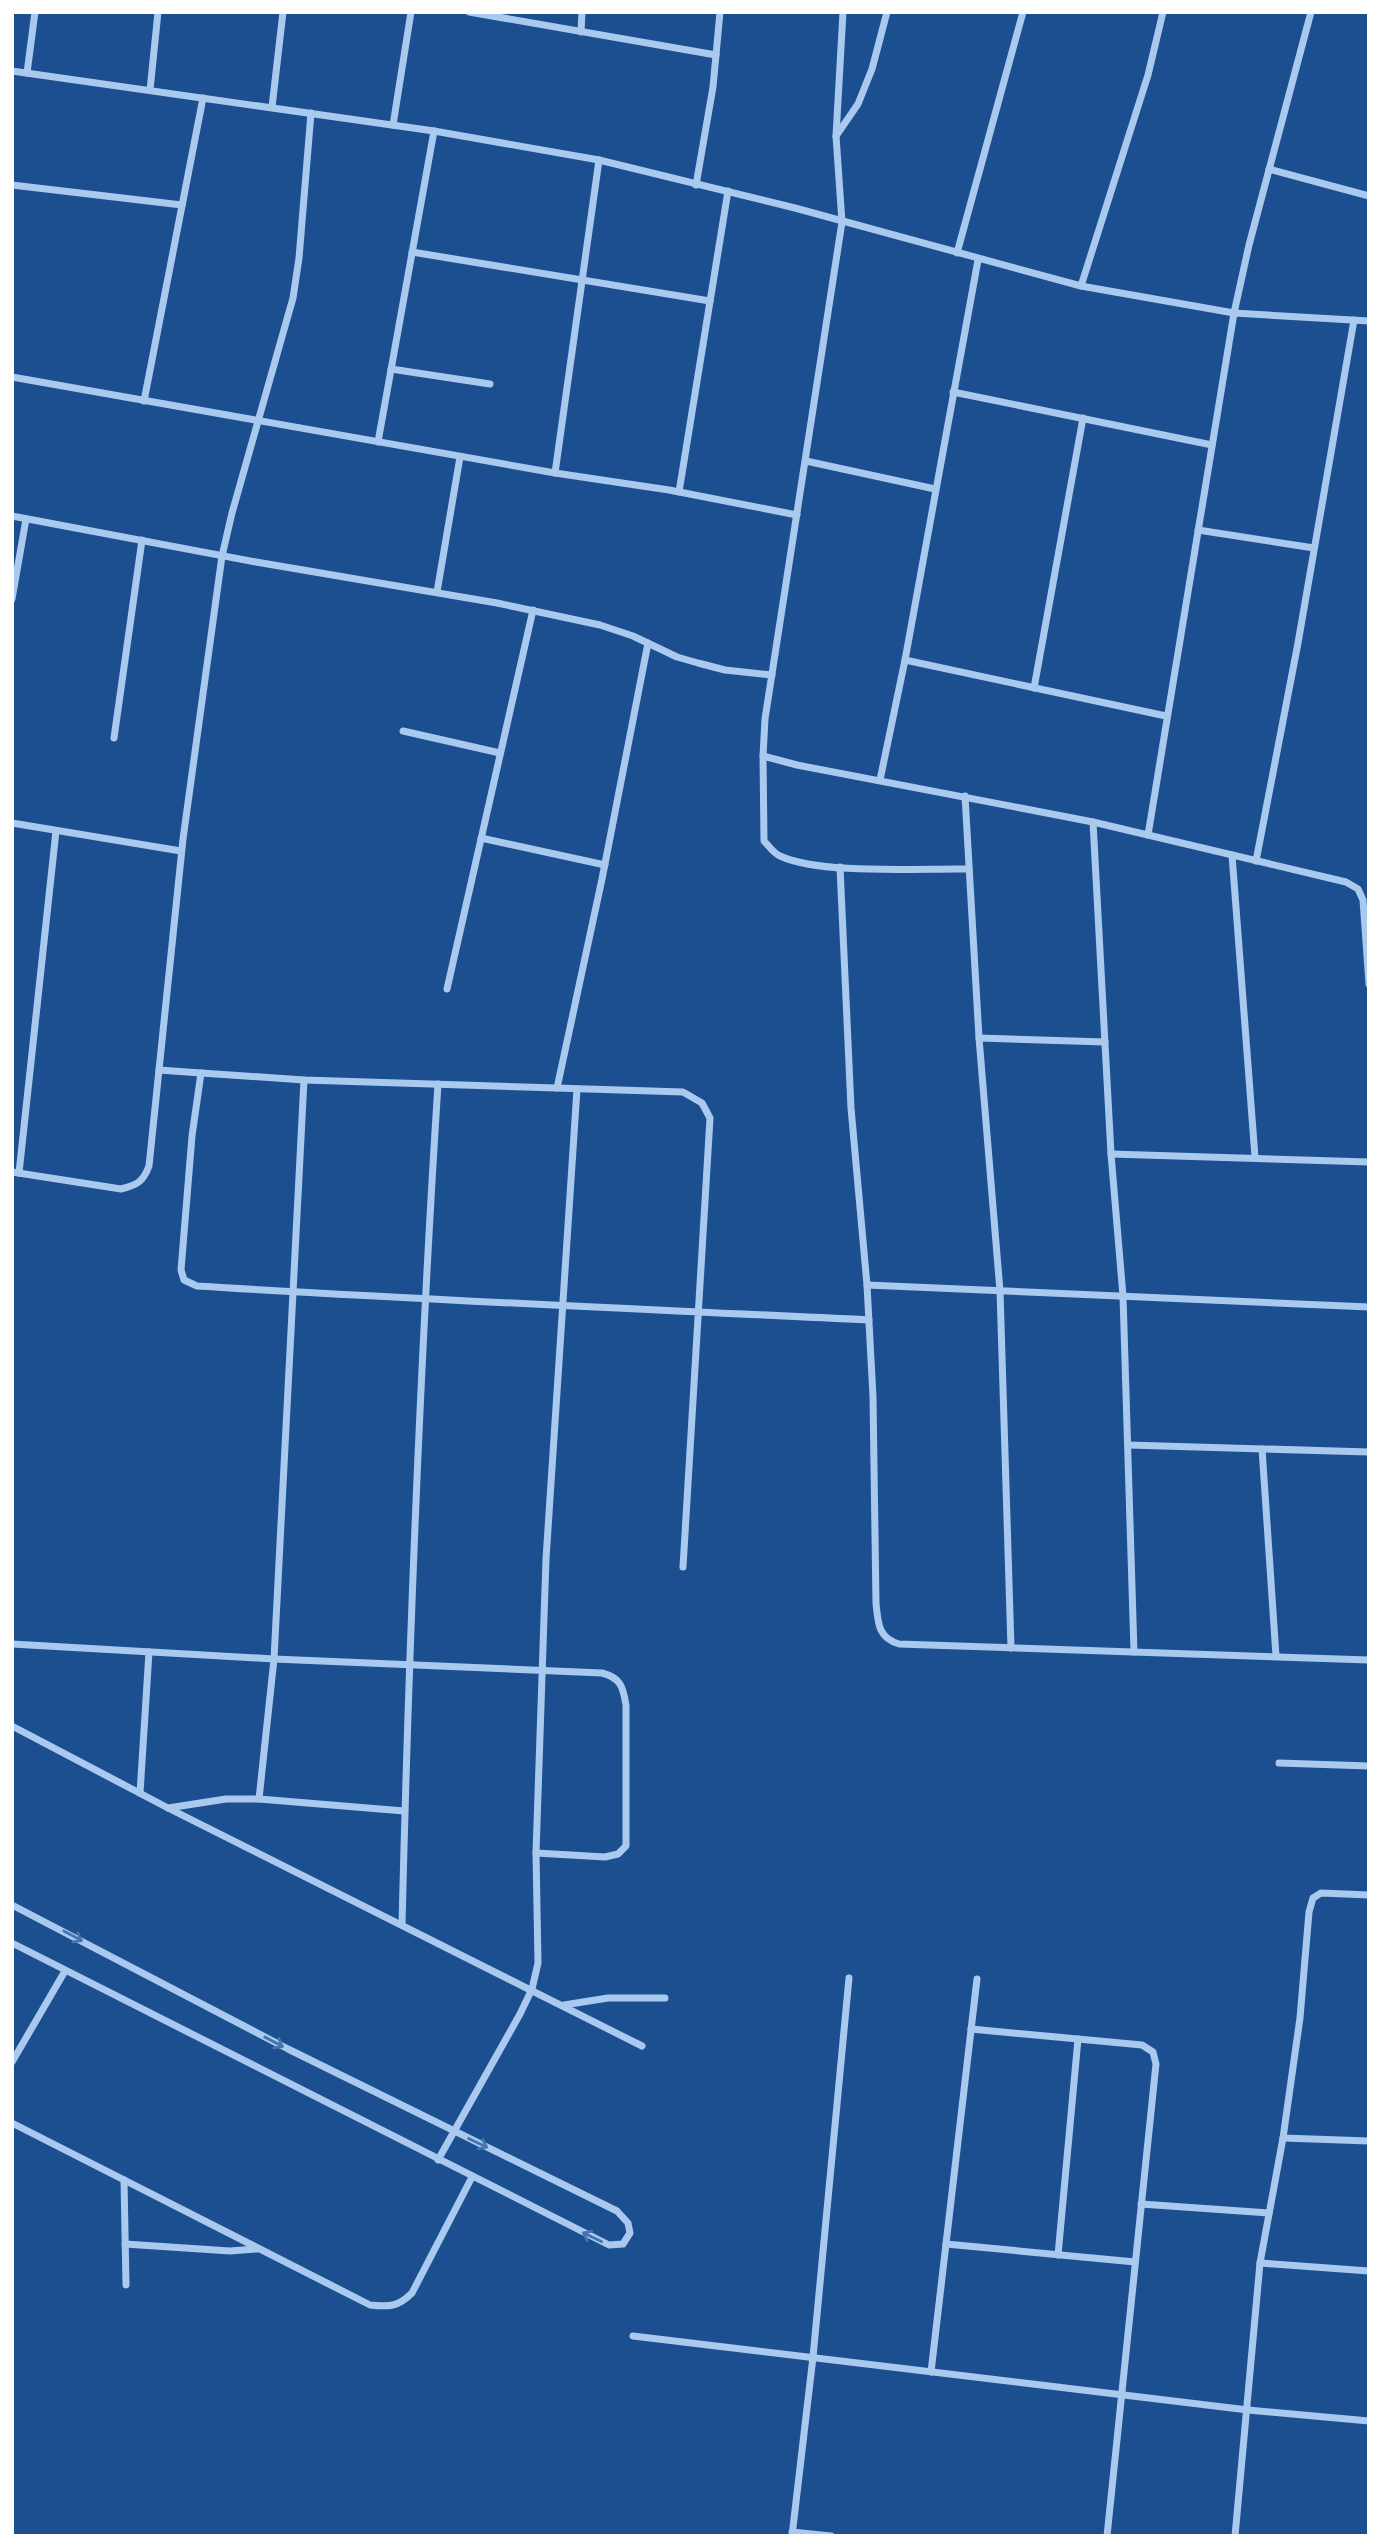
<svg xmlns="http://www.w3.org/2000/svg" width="1381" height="2548" font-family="'PT Sans Narrow',sans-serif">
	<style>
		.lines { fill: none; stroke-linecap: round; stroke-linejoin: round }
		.minor { stroke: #a9c9ee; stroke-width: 7 }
		.oneway { stroke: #4674ac }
	</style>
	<rect width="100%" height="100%" fill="#1b4f8f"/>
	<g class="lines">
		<g class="minor">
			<polyline points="469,12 716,55"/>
			<polyline points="843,12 836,136 842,222 765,719 763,756 797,765 1093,822 1346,882 1358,889 1363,900 1369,984"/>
			<polyline points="581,32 582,12"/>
			<polyline points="12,71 434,131 599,160 795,208 1081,286 1234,313 1369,321"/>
			<polyline points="27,73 35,12"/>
			<polyline points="150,90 158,12"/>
			<polyline points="272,107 283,12"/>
			<polyline points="393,125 411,12"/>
			<polyline points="836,136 858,104 872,69 887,12"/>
			<polyline points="1269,169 1369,196"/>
			<polyline points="12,185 182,205"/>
			<polyline points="696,185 713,87 720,12"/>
			<polyline points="412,252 710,301"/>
			<polyline points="957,253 1023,12"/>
			<polyline points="1081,286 1148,75 1163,12"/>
			<polyline points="391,369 490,384"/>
			<polyline points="12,377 555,473 669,490 797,515"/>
			<polyline points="953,392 1212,445"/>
			<polyline points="144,401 203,98"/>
			<polyline points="378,442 434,131"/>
			<polyline points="806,461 935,489"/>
			<polyline points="555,473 599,160"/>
			<polyline points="679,492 728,191"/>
			<polyline points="12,516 256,562 497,603 600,625 633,636 677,657 698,663 725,670 772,675"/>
			<polyline points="1198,530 1314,548"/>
			<polyline points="437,592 460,457"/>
			<polyline points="12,599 26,519"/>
			<polyline points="905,660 1166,716"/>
			<polyline points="1034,688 1083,418"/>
			<polyline points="403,731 500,753"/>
			<polyline points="114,738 142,540"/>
			<path d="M763,756l1,85c5,5 9,12 16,15 41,19 141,12 189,13"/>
			<polyline points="880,780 905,660 978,260"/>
			<polyline points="965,796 979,1038 1000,1291 1011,1648"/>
			<polyline points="1093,822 1111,1154 1123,1296 1134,1652"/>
			<polyline points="12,823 181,851"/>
			<polyline points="1148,835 1234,313 1249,245 1311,12"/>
			<polyline points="481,838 605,865"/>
			<polyline points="1232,855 1255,1157"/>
			<polyline points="1256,861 1298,643 1354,320"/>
			<path d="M840,867l11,241 16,177 6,112 3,206c2,20 2,35 23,41l470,16"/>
			<polyline points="447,989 533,610"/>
			<polyline points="979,1038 1105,1042"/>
			<polyline points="159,1070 201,1073"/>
			<polyline points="557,1088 602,879 648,643"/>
			<polyline points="1111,1154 1369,1162"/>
			<path d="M12,1172l109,17c16,-4 22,-7 28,-23l34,-327 39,-283 10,-43 61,-215 6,-40 12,-145"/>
			<polyline points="19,1173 56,831"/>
			<polyline points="867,1285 1369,1307"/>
			<polyline points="1128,1445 1369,1452"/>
			<polyline points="1262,1449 1276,1656"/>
			<path d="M683,1567l27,-449 -8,-15 -19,-11 -379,-12 -103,-7 -9,63 -11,134 3,10 13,6c224,14 448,23 672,34"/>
			<path d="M12,1644l262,15 328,14c19,5 21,14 24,32v141l-8,8 -13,3 -69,-4"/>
			<polyline points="12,1726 168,1808 642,2046"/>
			<polyline points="1279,1763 1369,1766"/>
			<polyline points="140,1793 149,1652"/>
			<polyline points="259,1799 274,1659 304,1080"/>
			<polyline points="168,1808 226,1799 259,1799 404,1811"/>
			<polyline points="12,1905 288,2049 617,2211 628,2223 630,2233 623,2244 609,2245 12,1943"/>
			<path d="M402,1924c7,-281 18,-560 36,-840"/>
			<polyline points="564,2005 608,1998 665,1998"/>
			<polyline points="971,2029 1142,2045 1153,2052 1156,2064 1107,2536"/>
			<polyline points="12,2062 65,1971"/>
			<path d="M12,2123l358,182c19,2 28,2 42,-12l60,-116"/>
			<polyline points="1283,2138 1369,2141"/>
			<polyline points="438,2160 520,2014 532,1989 538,1963 536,1853 546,1559 577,1089"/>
			<polyline points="124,2180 126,2285"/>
			<polyline points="1141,2204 1269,2213"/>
			<polyline points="125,2244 230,2251 257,2249"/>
			<polyline points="946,2244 1135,2262"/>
			<polyline points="1058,2255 1078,2039"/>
			<polyline points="1260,2263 1369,2271"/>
			<polyline points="633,2336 1248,2410 1369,2421"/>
			<polyline points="931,2372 977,1979"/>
			<polyline points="792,2532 831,2536"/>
			<polyline points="792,2536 813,2357 849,1978"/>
			<polyline points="1235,2536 1260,2263 1283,2138 1300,2018 1309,1912 1313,1898 1321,1893 1369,1895"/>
		</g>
	</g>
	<defs><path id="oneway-shaft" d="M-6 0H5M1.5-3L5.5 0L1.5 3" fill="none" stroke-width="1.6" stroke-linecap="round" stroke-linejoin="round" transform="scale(1.75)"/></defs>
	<g class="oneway">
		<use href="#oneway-shaft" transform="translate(73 1936) rotate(28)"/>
		<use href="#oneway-shaft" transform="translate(274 2042) rotate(28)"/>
		<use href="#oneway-shaft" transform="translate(478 2143) rotate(26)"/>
		<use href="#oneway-shaft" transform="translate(592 2237) rotate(-154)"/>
	</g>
	<rect width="1381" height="2548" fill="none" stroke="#ffffff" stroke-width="28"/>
</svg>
